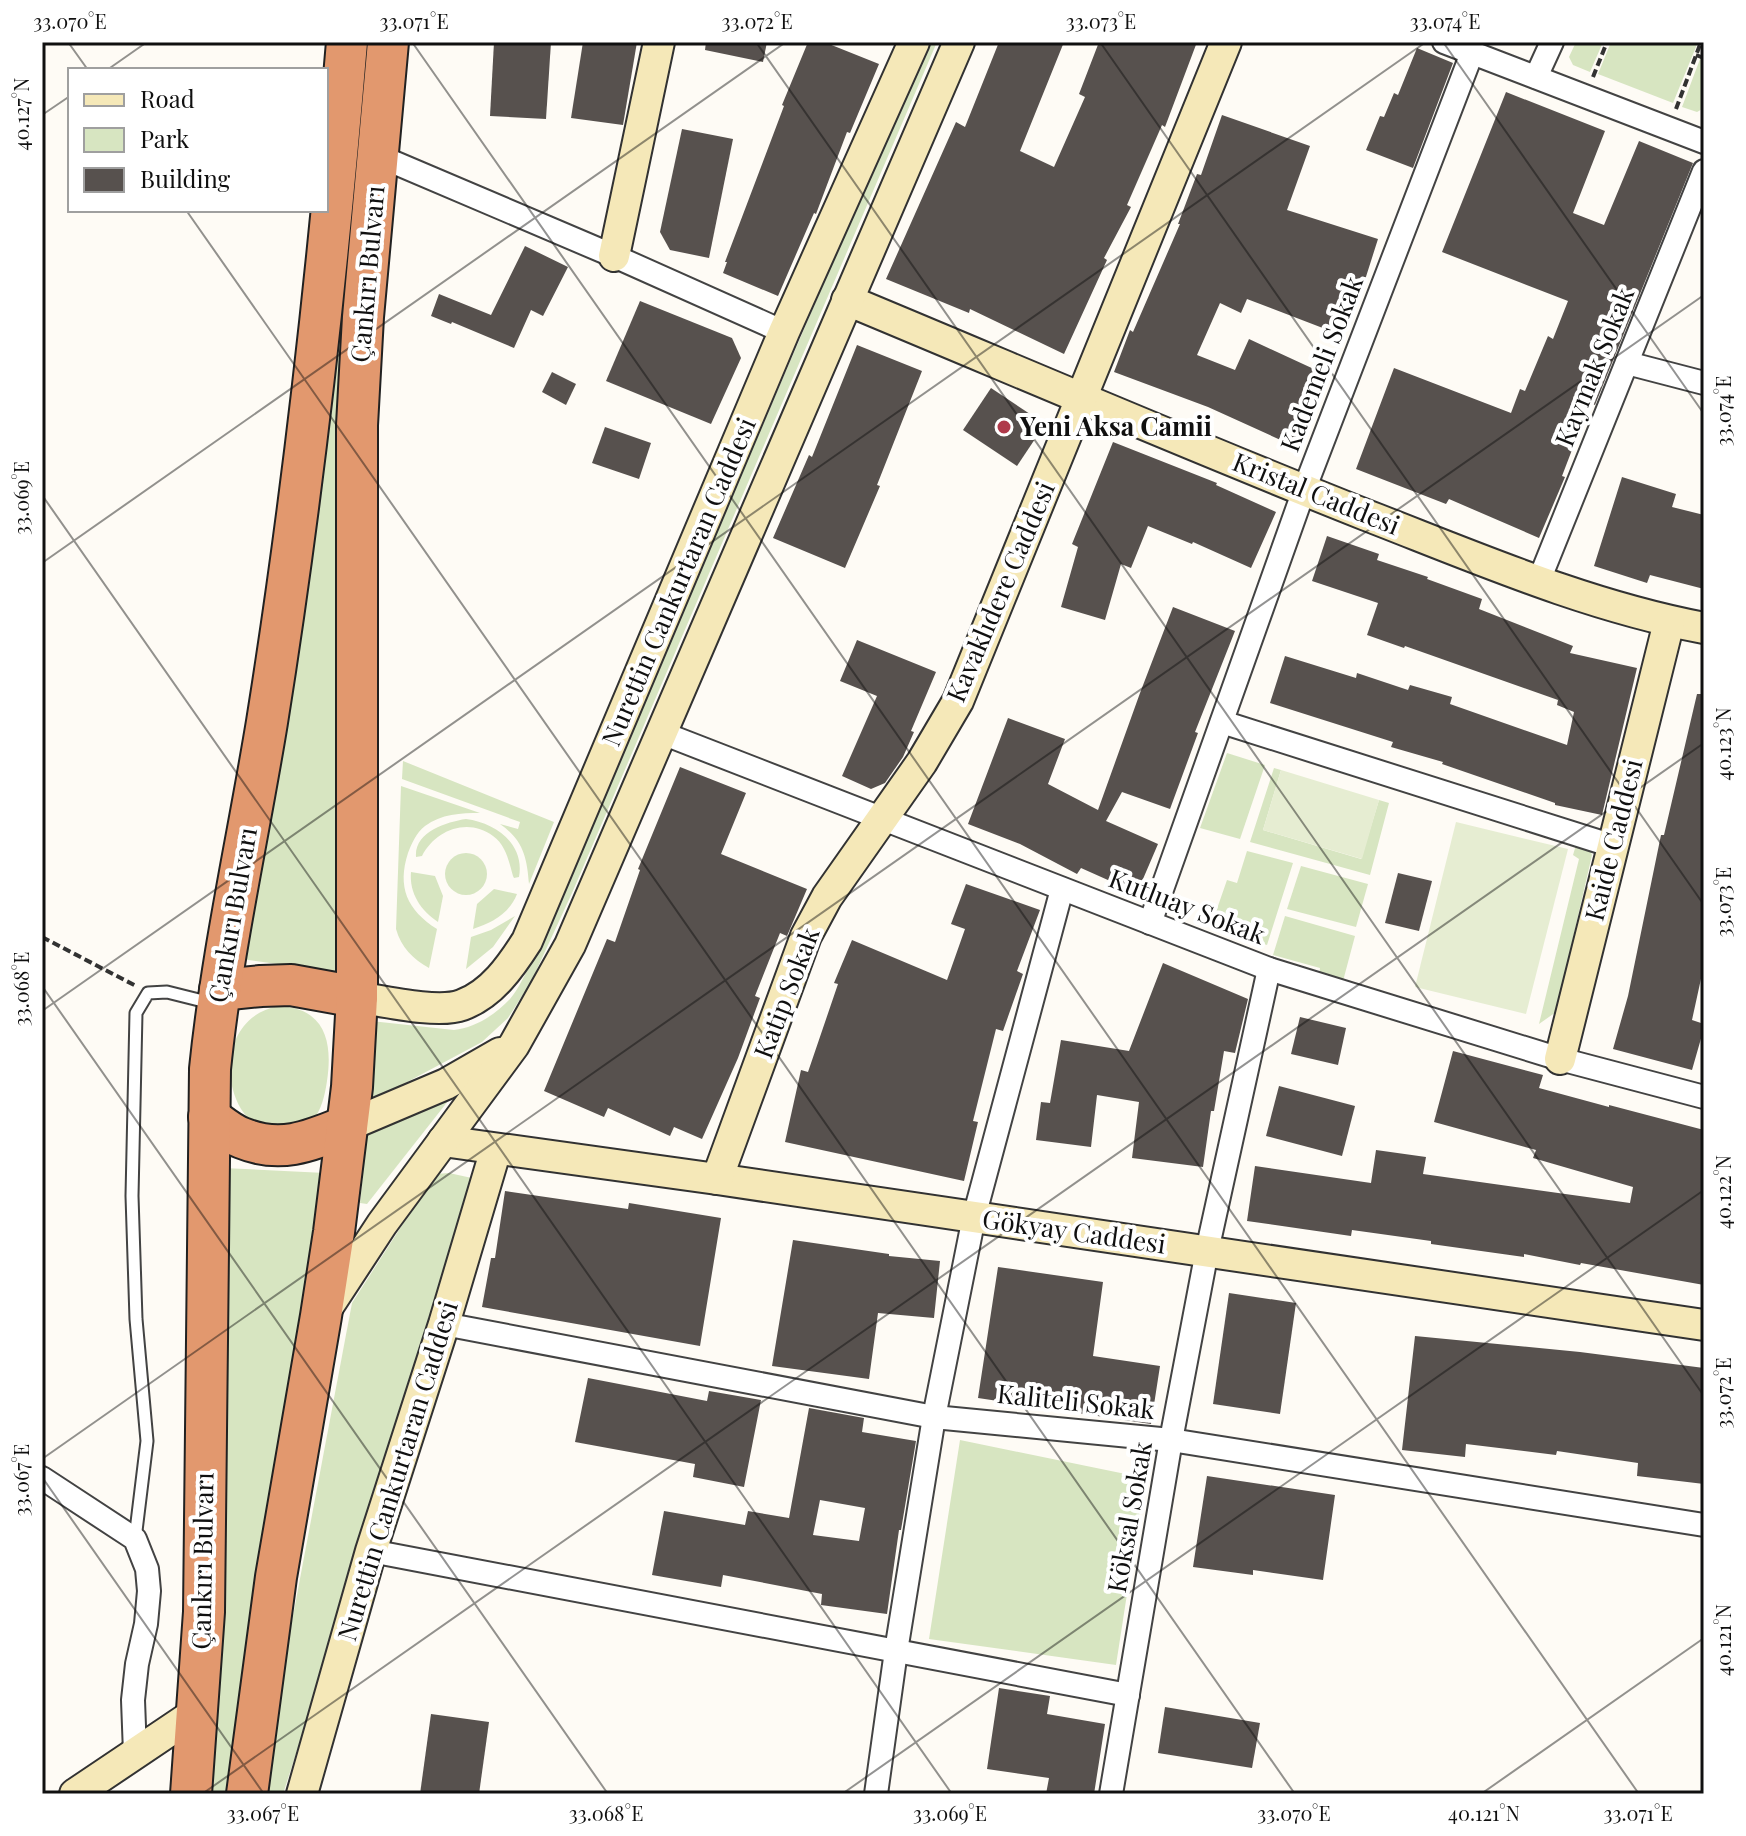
<svg xmlns="http://www.w3.org/2000/svg" width="1746" height="1836" font-family="'Playfair Display',serif">
	<style>
		.green { fill: #d7e5c1 }
		.pitch { fill: #e6edd2 }
		.building { fill: #57514e; fill-rule: evenodd }
		.lines { fill: none; stroke-linecap: round; stroke-linejoin: round }
		.lane-casing { stroke: #434343; stroke-width: 15 }
		.street-casing { stroke: #434343; stroke-width: 26 }
		.secondary-casing { stroke: #323232; stroke-width: 34 }
		.highway-casing { stroke: #212121; stroke-width: 44 }
		.path { stroke: #323232; stroke-width: 4; stroke-dasharray: 8 4; stroke-linecap: butt }
		.lane { stroke: #fff; stroke-width: 11 }
		.street { stroke: #fff; stroke-width: 22 }
		.secondary { stroke: #f5e8b8; stroke-width: 30 }
		.highway { stroke: #e2986e; stroke-width: 40 }
		.ticks { fill: none; stroke: #101010; stroke-width: 2; stroke-opacity: 0.45 }
		.poi-dot { fill: #af394a; stroke: #fff; stroke-width: 3 }
		.labels { text-anchor: middle; stroke-width: 8; stroke-linejoin: round; paint-order: stroke }
		.street-label { font-size: 26px; fill: #101010; stroke: #fff }
		.poi-label { font-size: 26px; font-weight: bold; fill: #101010; stroke: #fff; text-anchor: start }
		.neatline { fill: none; stroke: #101010; stroke-width: 3 }
		.ticks-label { font-size: 20px; text-anchor: middle; fill: #101010 }
	</style>
	<rect width="100%" height="100%" fill="#fefbf5"/>
	<g class="green">
		<polygon points="363,42 372,42 339,410 336,507 341,973 241,959"/>
		<path d="M928,42h9l-365,851 -41,89 -23,36 -26,24 -116,62 5,-83 83,9c21,-2 42,-16 56,-31 7,-8 12,-19 17,-28z"/>
		<polygon points="1576,42 1603,42 1590,72 1573,65 1569,57"/>
		<polygon points="1611,42 1698,42 1673,103 1598,74"/>
		<polygon points="1700,59 1704,61 1704,108 1697,112 1682,107"/>
		<polygon points="1227,753 1265,765 1240,839 1200,828"/>
		<path d="M403,761l151,61 -25,62c-2,-27 -6,-44 -29,-60l18,5 2,-7 -118,-43z"/>
		<polygon points="1274,768 1281,770 1263,830 1361,859 1379,800 1389,803 1370,875 1250,842"/>
		<path d="M401,786l79,27c-19,0 -39,1 -55,13 -9,7 -13,17 -17,27 -11,34 -1,57 29,76l-8,39c-16,-9 -28,-21 -33,-39z"/>
		<path d="M466,819c30,4 59,25 53,58l-5,1 -1,-2c-4,-14 -7,-31 -20,-40 -25,-19 -58,-6 -71,20l-6,1c-2,-25 30,-35 50,-38z"/>
		<polygon points="1576,845 1590,850 1592,855 1556,1012 1539,1024 1579,859 1573,855"/>
		<polygon points="1247,851 1293,863 1267,945 1211,926 1227,880 1237,883"/>
		<circle cx="466" cy="874" r="21"/>
		<polygon points="1301,866 1368,884 1356,927 1287,909"/>
		<path d="M411,872l24,4 8,20 -5,26c-17,-11 -29,-29 -27,-50z"/>
		<path d="M494,889l23,5c-8,20 -25,29 -44,35l4,-25z"/>
		<polygon points="515,916 493,947 466,969 471,937 491,930"/>
		<polygon points="1285,916 1355,936 1343,981 1319,976 1320,968 1273,955"/>
		<path d="M279,1006c46,2 54,36 48,75 -2,13 -5,29 -15,40 -9,9 -23,7 -35,6 -16,0 -27,-4 -36,-18 -23,-39 -10,-95 38,-103z"/>
		<polygon points="452,1096 367,1204 360,1203 367,1133"/>
		<polygon points="223,1168 325,1173 252,1599 226,1794 208,1794"/>
		<polygon points="449,1173 481,1180 283,1794 267,1794 279,1690 352,1303 435,1174"/>
		<polygon points="960,1440 1145,1478 1116,1665 929,1639"/>
	</g>
	<g class="pitch">
		<polygon points="1281,770 1379,800 1362,859 1263,830"/>
		<polygon points="1456,822 1568,849 1526,1014 1415,987"/>
	</g>
	<g class="building">
		<polygon points="494,42 551,42 546,119 490,116"/>
		<polygon points="583,42 637,42 623,125 571,118"/>
		<polygon points="706,42 767,42 763,62 705,50"/>
		<polygon points="808,42 824,42 879,64 850,133 847,132 816,214 814,213 778,296 723,273 727,262 725,262 784,106 782,105"/>
		<polygon points="999,42 1064,42 1020,151 1054,167 1085,97 1079,94 1099,42 1197,42 1165,127 1162,125 1127,205 1131,207 1104,258 1107,260 1064,354 970,309 969,313 886,279 956,122 965,127"/>
		<polygon points="1417,48 1453,63 1413,168 1366,150 1380,116 1384,117 1394,93 1398,95"/>
		<polygon points="1506,92 1605,131 1573,213 1604,225 1639,141 1693,163 1595,405 1590,403 1562,476 1565,477 1539,538 1449,499 1446,504 1356,469 1394,368 1511,413 1520,389 1525,391 1548,336 1553,339 1568,301 1442,252"/>
		<polygon points="1222,115 1310,146 1287,210 1378,239 1364,283 1362,282 1341,335 1247,299 1241,313 1220,303 1197,355 1235,370 1249,339 1329,376 1296,447 1208,407 1114,372 1130,330 1133,332 1180,224 1178,224 1197,174 1201,175"/>
		<polygon points="682,129 733,139 709,258 670,250 660,232"/>
		<polygon points="525,246 568,267 543,316 531,310 514,348 452,322 451,324 431,316 439,294 491,315"/>
		<polygon points="640,301 732,338 741,358 711,424 606,381"/>
		<polygon points="857,345 922,371 877,485 880,486 845,568 773,538 809,455 812,457"/>
		<polygon points="552,372 576,384 566,405 542,392"/>
		<polygon points="991,388 1045,424 1017,466 963,430"/>
		<polygon points="605,427 651,443 639,479 592,463"/>
		<polygon points="1113,442 1217,483 1216,485 1276,512 1251,568 1193,542 1192,544 1148,526 1131,568 1121,564 1105,620 1061,607 1078,547 1072,544"/>
		<polygon points="1622,477 1676,494 1672,507 1704,515 1704,589 1650,575 1647,583 1594,566"/>
		<polygon points="1327,536 1379,554 1377,560 1428,577 1427,579 1482,599 1479,609 1573,646 1570,653 1637,668 1602,815 1555,805 1555,803 1442,764 1443,762 1391,747 1393,742 1270,703 1285,656 1356,678 1357,673 1408,690 1410,685 1452,697 1450,704 1567,745 1574,712 1557,705 1558,700 1405,646 1404,648 1367,635 1378,603 1312,581"/>
		<polygon points="1173,607 1235,631 1195,732 1198,733 1170,809 1122,792 1106,821 1158,844 1137,893 1081,868 1077,874 1020,844 968,824 1008,718 1065,739 1048,784 1098,810 1140,693"/>
		<polygon points="857,640 936,672 911,731 914,732 903,757 885,783 871,789 842,776 877,696 840,681"/>
		<polygon points="1697,694 1704,694 1704,965 1692,1020 1704,1024 1704,1028 1692,1070 1613,1049 1628,996 1661,835 1664,835"/>
		<polygon points="680,767 746,793 721,854 807,889 787,936 780,933 755,996 760,998 738,1058 702,1139 674,1127 670,1136 608,1108 604,1117 544,1091 607,939 615,942 640,870 638,869"/>
		<polygon points="1398,873 1432,881 1419,931 1385,923"/>
		<polygon points="966,884 1040,910 1017,971 1023,974 1003,1031 996,1029 973,1121 978,1122 964,1181 785,1142 801,1070 808,1072 838,984 834,983 852,940 947,980 965,929 951,924"/>
		<polygon points="1163,963 1248,999 1235,1053 1224,1051 1214,1111 1211,1111 1203,1167 1132,1158 1139,1102 1097,1095 1091,1147 1036,1140 1041,1102 1050,1103 1061,1040 1129,1051"/>
		<polygon points="1300,1017 1346,1028 1338,1065 1291,1054"/>
		<polygon points="1453,1051 1543,1075 1539,1088 1609,1107 1609,1105 1704,1130 1704,1285 1581,1263 1580,1265 1524,1254 1524,1257 1431,1244 1431,1241 1352,1230 1351,1236 1247,1221 1255,1166 1371,1183 1376,1150 1426,1157 1423,1174 1630,1203 1633,1187 1533,1158 1536,1150 1434,1122"/>
		<polygon points="1279,1086 1355,1106 1342,1156 1266,1136"/>
		<polygon points="505,1191 628,1209 629,1203 721,1218 700,1346 482,1307 491,1258 495,1258"/>
		<polygon points="793,1240 889,1254 889,1256 940,1261 934,1318 878,1313 869,1379 772,1366"/>
		<polygon points="998,1267 1103,1282 1093,1356 1160,1366 1151,1424 978,1398"/>
		<polygon points="1229,1293 1296,1303 1280,1414 1213,1404"/>
		<polygon points="1415,1336 1580,1352 1704,1368 1704,1484 1637,1476 1638,1463 1557,1451 1556,1455 1466,1444 1465,1457 1402,1450"/>
		<polygon points="588,1378 707,1401 709,1391 761,1400 744,1487 693,1477 695,1464 575,1442"/>
		<path d="M809,1408l55,10 -2,14 54,9 -15,89h-2l-12,84 -66,-9 1,-11 -99,-19 -2,12 -69,-12 12,-64 81,14 3,-14 41,7zM820,1500l45,8 -6,33 -46,-6z"/>
		<polygon points="1207,1476 1335,1495 1323,1580 1253,1570 1253,1575 1193,1567"/>
		<polygon points="999,1688 1050,1696 1047,1714 1105,1724 1094,1794 1046,1794 1049,1778 987,1769"/>
		<polygon points="1165,1707 1260,1723 1252,1768 1158,1753"/>
		<polygon points="431,1714 489,1722 479,1794 420,1794"/>
	</g>
	<g class="lines">
		<g class="lane-casing">
			<polyline id="lane" points="135,1539 147,1441 136,1319 132,1196 136,1013 148,993 167,992 211,1003"/>
		</g>
		<g class="street-casing">
			<g id="street">
				<polyline points="1444,42 1704,142"/>
				<polyline points="1536,77 1552,42"/>
				<polyline points="379,156 614,256 784,332"/>
				<polyline points="1627,363 1704,383"/>
				<polyline points="1538,583 1704,171"/>
				<polyline points="1222,722 1613,846"/>
				<polyline points="662,733 1269,969 1560,1059 1704,1097"/>
				<polyline points="1150,923 1304,490 1472,53"/>
				<polyline points="444,1324 934,1417 1171,1440 1704,1525"/>
				<polyline points="42,1478 135,1539 147,1569 149,1591 146,1624 137,1664 133,1700 135,1753"/>
				<polyline points="371,1551 1128,1695"/>
				<polyline points="876,1794 896,1651 934,1417 974,1217 1062,889"/>
				<polyline points="1111,1794 1171,1440 1207,1251 1269,969"/>
			</g>
		</g>
		<g class="secondary-casing">
			<g id="secondary">
				<polyline points="614,256 659,42"/>
				<path d="M847,300c173,72 345,146 519,215 111,43 221,91 338,113"/>
				<path d="M357,997c26,4 81,17 105,8 30,-11 49,-39 65,-64l257,-609 130,-290"/>
				<polyline points="1560,1059 1669,622"/>
				<polyline points="347,1126 446,1084 500,1053"/>
				<polyline points="443,1141 717,1179 1704,1325"/>
				<polyline points="717,1179 806,936 827,897 922,762 958,701 1226,42"/>
				<polyline points="327,1308 382,1224 514,1045 570,945 959,42"/>
				<polyline points="75,1794 197,1712"/>
				<polyline points="302,1794 371,1551 444,1324 496,1149"/>
			</g>
		</g>
		<g class="highway-casing">
			<g id="highway">
				<polyline points="220,990 261,986 291,985 357,997"/>
				<path d="M209,1117c10,7 21,17 33,21 39,16 68,3 105,-12"/>
				<path d="M191,1794l13,-182 6,-543c12,-117 38,-231 57,-347 36,-225 61,-453 80,-680"/>
				<polyline points="247,1794 276,1577 321,1316 334,1232 352,1087 357,997 357,425 363,317 388,42"/>
			</g>
		</g>
		<g class="path">
			<polyline points="1696,55 1704,58"/>
			<polyline points="1593,77 1607,42"/>
			<polyline points="1676,109 1701,42"/>
			<polyline points="42,937 136,986"/>
		</g>
		<use href="#lane" class="lane"/>
		<use href="#street" class="street"/>
		<use href="#secondary" class="secondary"/>
		<use href="#highway" class="highway"/>
	</g>
	<path class="ticks" d="M68,42l20,28M412,42l1227,1752M756,42l948,1354M1100,42l604,863M1443,42l261,372M107,70l40,-28M42,115l28,-19M186,210l1109,1584M42,495l910,1299M42,563l744,-521M42,986l566,808M42,1011l1384,-969M42,1459l1662,-1164M42,1477l222,317M202,1794l1502,-1051M842,1794l862,-604M1481,1794l223,-156"/>
	<circle class="poi-dot" cx="1004" cy="427" r="8"/>
	<g class="labels">
		<g class="street-label">
			<text transform="translate(368 274) rotate(-85)" y="9">Çankırı Bulvarı</text>
			<text transform="translate(1322 364) rotate(-69)" y="9">Kademeli Sokak</text>
			<text transform="translate(1595 367) rotate(-68)" y="9">Kaymak Sokak</text>
			<text transform="translate(1316 494) rotate(22)" y="9">Kristal Caddesi</text>
			<text transform="translate(679 582) rotate(-67)" y="9">Nurettin Cankurtaran Caddesi</text>
			<text transform="translate(1001 592) rotate(-67)" y="9">Kavaklıdere Caddesi</text>
			<text transform="translate(1614 840) rotate(-76)" y="9">Kaide Caddesi</text>
			<text transform="translate(1187 907) rotate(21)" y="9">Kutluay Sokak</text>
			<text transform="translate(233 915) rotate(-80)" y="9">Çankırı Bulvarı</text>
			<text transform="translate(787 993) rotate(-69)" y="9">Katip Sokak</text>
			<text transform="translate(1074 1232) rotate(8)" y="9">Gökyay Caddesi</text>
			<text transform="translate(1076 1402) rotate(6)" y="9">Kaliteli Sokak</text>
			<text transform="translate(398 1471) rotate(-73)" y="9">Nurettin Cankurtaran Caddesi</text>
			<text transform="translate(1130 1517) rotate(-80)" y="9">Köksal Sokak</text>
			<text transform="translate(203 1561) rotate(-89)" y="9">Çankırı Bulvarı</text>
		</g>
		<g class="poi-label">
			<text x="1020" y="436">Yeni Aksa Camii</text>
		</g>
	</g>
	<rect width="1746" height="1836" fill="none" stroke="#ffffff" stroke-width="88"/>
	<rect x="68" y="68" width="260" height="144" fill="#ffffff" stroke="#9f9f9f" stroke-width="2"/>
	<rect x="84" y="94" width="40" height="12" fill="#f5e8b8" stroke="#9f9f9f" stroke-width="2"/>
	<text x="140" y="108" font-size="24" fill="#101010">Road</text>
	<rect x="84" y="128" width="40" height="24" fill="#d7e5c1" stroke="#9f9f9f" stroke-width="2"/>
	<text x="140" y="148" font-size="24" fill="#101010">Park</text>
	<rect x="84" y="168" width="40" height="24" fill="#57514e" stroke="#9f9f9f" stroke-width="2"/>
	<text x="140" y="188" font-size="24" fill="#101010">Building</text>
	<rect x="44" y="44" width="1658" height="1748" class="neatline"/>
	<g class="ticks-label">
		<text x="70" y="29">33.070°E</text>
		<text x="414" y="29">33.071°E</text>
		<text x="757" y="29">33.072°E</text>
		<text x="1101" y="29">33.073°E</text>
		<text x="1445" y="29">33.074°E</text>
		<text transform="translate(22 114) rotate(-90)" y="7">40.127°N</text>
		<text transform="translate(1724 411) rotate(-90)" y="7">33.074°E</text>
		<text transform="translate(22 498) rotate(-90)" y="7">33.069°E</text>
		<text transform="translate(1724 744) rotate(-90)" y="7">40.123°N</text>
		<text transform="translate(1724 902) rotate(-90)" y="7">33.073°E</text>
		<text transform="translate(22 989) rotate(-90)" y="7">33.068°E</text>
		<text transform="translate(1724 1192) rotate(-90)" y="7">40.122°N</text>
		<text transform="translate(1724 1393) rotate(-90)" y="7">33.072°E</text>
		<text transform="translate(22 1480) rotate(-90)" y="7">33.067°E</text>
		<text transform="translate(1724 1640) rotate(-90)" y="7">40.121°N</text>
		<text x="263" y="1821">33.067°E</text>
		<text x="606" y="1821">33.068°E</text>
		<text x="950" y="1821">33.069°E</text>
		<text x="1294" y="1821">33.070°E</text>
		<text x="1484" y="1821">40.121°N</text>
		<text x="1638" y="1821">33.071°E</text>
	</g>
</svg>
